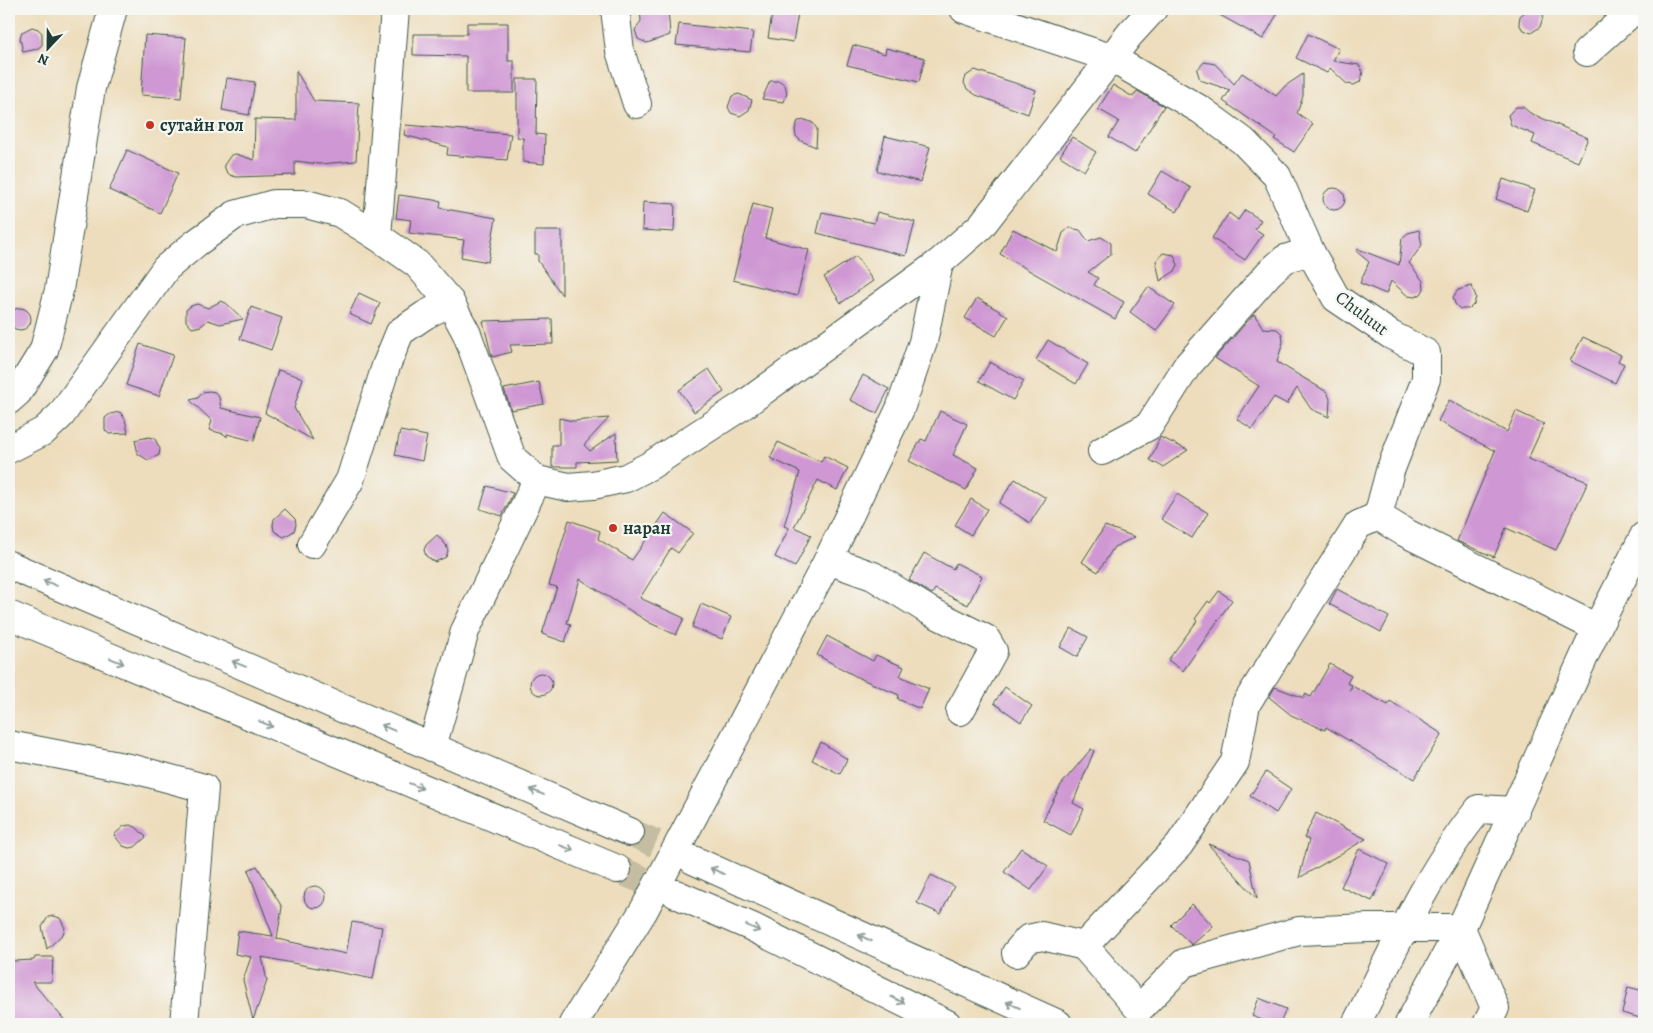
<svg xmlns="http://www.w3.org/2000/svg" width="1653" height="1033" font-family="Alegreya,serif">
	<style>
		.building { fill: #cf97d3 }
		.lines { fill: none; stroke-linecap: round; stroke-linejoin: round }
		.major-tunnel { stroke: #c4bda1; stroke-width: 28; stroke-dasharray: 28 14; stroke-linecap: butt }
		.minor-casing { stroke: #3e5548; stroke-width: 30 }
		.major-casing { stroke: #3e5548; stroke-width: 30 }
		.minor { stroke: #fff; stroke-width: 28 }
		.major { stroke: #fff; stroke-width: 28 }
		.oneway { stroke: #8f9e9a }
		.poi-dot { fill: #c8321e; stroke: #f6f6f2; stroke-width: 2 }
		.labels { text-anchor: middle; stroke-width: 4.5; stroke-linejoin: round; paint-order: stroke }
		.poi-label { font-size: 18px; font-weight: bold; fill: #1f3d34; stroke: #f6f6f2; text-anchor: start }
		.street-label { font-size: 18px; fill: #1f3d34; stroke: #f6f6f2 }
	</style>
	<rect width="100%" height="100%" fill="#f6f6f2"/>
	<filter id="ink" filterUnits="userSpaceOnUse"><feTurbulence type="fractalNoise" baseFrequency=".02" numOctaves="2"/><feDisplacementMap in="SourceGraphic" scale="10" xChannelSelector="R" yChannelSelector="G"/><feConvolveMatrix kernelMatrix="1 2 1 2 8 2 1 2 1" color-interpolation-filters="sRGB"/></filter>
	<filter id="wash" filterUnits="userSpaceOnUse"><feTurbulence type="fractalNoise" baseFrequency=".0096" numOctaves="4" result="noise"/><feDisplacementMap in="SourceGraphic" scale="20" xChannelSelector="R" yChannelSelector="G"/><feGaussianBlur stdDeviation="1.12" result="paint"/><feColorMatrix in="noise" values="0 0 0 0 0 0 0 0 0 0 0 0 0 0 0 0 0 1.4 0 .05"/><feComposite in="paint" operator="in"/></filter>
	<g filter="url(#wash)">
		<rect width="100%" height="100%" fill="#edddbc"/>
		<g id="blocks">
			<g class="building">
				<polygon points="640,9 668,9 670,35 647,43 638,39 635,30 641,21"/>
				<polygon points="773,9 798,13 793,42 768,38"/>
				<polygon points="1209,9 1280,9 1263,39"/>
				<polygon points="1526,11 1544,13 1540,27 1531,33 1522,29 1519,23 1520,16"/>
				<polygon points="467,23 508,23 508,61 514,61 514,93 466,93 466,56 413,55 413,34 467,34"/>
				<polygon points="679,24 753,32 750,52 676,45"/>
				<polygon points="32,27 38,29 42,33 42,45 37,49 23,52 20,38 22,32"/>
				<polygon points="1308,34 1339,49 1333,61 1359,65 1363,72 1360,82 1354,85 1347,84 1330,68 1327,73 1296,58"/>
				<polygon points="145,35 186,38 181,98 141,95"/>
				<polygon points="853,45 885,54 886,48 925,58 919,82 847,65"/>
				<polygon points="1204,62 1215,64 1234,84 1242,73 1276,96 1285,86 1303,74 1303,96 1297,113 1313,124 1294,152 1274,139 1276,137 1223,101 1230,90 1200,80 1197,70"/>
				<polygon points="975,70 1036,90 1028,114 976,95 967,89 964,83 966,76"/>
				<polygon points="296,71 314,101 359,103 356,161 319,164 295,161 295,175 236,177 230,175 226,171 224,165 231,155 236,154 254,160 255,119 296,120"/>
				<polygon points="227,78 255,82 249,115 222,110"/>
				<polygon points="517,79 537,79 536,134 545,135 544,164 523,162 523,138 517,137"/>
				<polygon points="770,81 780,81 785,85 787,93 784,102 762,99"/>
				<polygon points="1113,85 1133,97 1137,91 1164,106 1135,153 1109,137 1119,121 1098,109"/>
				<polygon points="739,94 752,100 749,110 740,116 731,113 728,107 732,96"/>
				<polygon points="1516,107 1523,107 1530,113 1588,138 1578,162 1532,143 1535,135 1511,125 1508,115"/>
				<polygon points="806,120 813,123 817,129 816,147 801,141 796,136 795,129 798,121"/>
				<polygon points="406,125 511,134 507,160 447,155 448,147 404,135"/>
				<polygon points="885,136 930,147 921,182 877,171"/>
				<polygon points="1072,137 1096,152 1084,171 1060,156"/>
				<polygon points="127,150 178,173 160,213 109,190"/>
				<polygon points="1162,171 1191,188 1177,212 1148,194"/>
				<polygon points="1503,179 1535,190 1527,211 1496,199"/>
				<circle cx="1334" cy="199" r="11"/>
				<polygon points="399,195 441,201 440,208 496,218 488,262 461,257 464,240 409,233 411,220 396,218"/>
				<polygon points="643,202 675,204 674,232 642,230"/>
				<polygon points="753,204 772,209 765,238 809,250 797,296 733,280"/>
				<polygon points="1245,210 1261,220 1255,229 1263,234 1245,260 1212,238 1229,213 1238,220"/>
				<polygon points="822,212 874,223 877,212 915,222 906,256 817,233"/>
				<polygon points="1069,228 1080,230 1088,241 1101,237 1111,243 1111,254 1088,272 1098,278 1094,285 1124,302 1115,319 1000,254 1013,229 1057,252 1063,233"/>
				<polygon points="1419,230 1422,245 1409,263 1423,281 1424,289 1421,294 1415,297 1408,296 1391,281 1386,294 1360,283 1369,262 1356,251 1358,249 1399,265 1402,238 1408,233"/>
				<polygon points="535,231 562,231 562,295 538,261 538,254 535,254"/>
				<polygon points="1163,253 1174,255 1178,265 1175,271 1160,281 1156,261"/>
				<polygon points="856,256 873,281 841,303 824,277"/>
				<polygon points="1472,286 1476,297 1474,304 1469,309 1460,309 1455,304 1453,297 1458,290"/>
				<polygon points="1148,287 1175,305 1156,331 1130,312"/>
				<polygon points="359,293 380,303 371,324 349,314"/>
				<polygon points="977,298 1008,316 996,336 965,318"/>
				<polygon points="221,301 226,303 243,319 220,324 208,320 201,326 192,328 186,321 186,310 191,306 197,304 208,308"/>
				<polygon points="251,307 282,318 271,350 240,339"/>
				<circle cx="20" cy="319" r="11"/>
				<polygon points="1254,314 1263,328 1277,329 1282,334 1283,342 1277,362 1327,392 1330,399 1329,417 1311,409 1297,388 1287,404 1274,397 1252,429 1237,419 1259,386 1215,358"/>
				<polygon points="552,319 553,344 510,345 512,352 492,357 483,321"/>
				<polygon points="1583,337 1621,355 1618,361 1624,364 1615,383 1570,361"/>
				<polygon points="1048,340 1088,364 1076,384 1036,360"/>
				<polygon points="140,344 173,355 159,396 126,385"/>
				<polygon points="990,362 1024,381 1013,400 979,381"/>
				<polygon points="709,369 724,392 694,412 679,390"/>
				<polygon points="278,370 303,378 294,408 313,440 265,413"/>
				<polygon points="863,375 889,389 877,413 850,400"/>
				<polygon points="539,382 544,404 511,410 504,389"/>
				<polygon points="209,391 215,392 219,397 221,408 260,417 254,441 227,434 227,437 224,434 209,430 212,421 190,400 198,398 203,392"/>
				<polygon points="1449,400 1507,432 1516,411 1544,424 1528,459 1588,482 1556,550 1506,528 1494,557 1457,541 1495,451 1438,421"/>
				<polygon points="940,411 967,424 953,455 978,468 966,490 909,461 921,439 926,441"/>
				<polygon points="120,412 125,419 128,433 109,434 105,430 105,418 110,414"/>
				<polygon points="559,418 573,421 609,418 584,445 590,451 616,433 617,460 577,462 577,467 552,467 552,445 559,445"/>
				<polygon points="400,431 427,436 422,461 395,455"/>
				<polygon points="149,437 155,439 160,449 159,455 148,460 138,454 135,440"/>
				<polygon points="1160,437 1188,450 1163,467 1150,460"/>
				<polygon points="778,442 821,462 824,456 848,468 837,490 818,480 794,527 811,535 795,567 775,557 789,528 784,526 800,472 770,458"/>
				<polygon points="1015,479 1046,498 1030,523 999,503"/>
				<polygon points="487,486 513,493 502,516 480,509"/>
				<polygon points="1177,494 1208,513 1192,538 1161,519"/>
				<polygon points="971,499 987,509 971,535 955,525"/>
				<polygon points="285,509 295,519 296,525 294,531 284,537 274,531 273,525 274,519"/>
				<polygon points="665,513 693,533 678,553 671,548 640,598 684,618 676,635 650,623 580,579 567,623 571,624 565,642 542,634 557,587 549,585 569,520 600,531 598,539 632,560"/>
				<polygon points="1105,526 1135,537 1114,547 1098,572 1082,562"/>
				<polygon points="437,535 446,545 448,551 446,557 435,562 426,556 424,550 426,545"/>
				<polygon points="924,553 953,569 956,563 982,576 968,605 935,589 932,594 909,580"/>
				<polygon points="1337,589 1389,617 1381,632 1329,604"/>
				<polygon points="1219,591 1232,600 1183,671 1168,660 1197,621 1195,619 1208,601 1210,603"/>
				<polygon points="701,604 731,617 722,639 692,627"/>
				<polygon points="1071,628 1088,637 1077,657 1060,647"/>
				<polygon points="827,636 873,661 876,655 904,667 900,676 929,689 920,709 898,699 899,695 857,677 817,655"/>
				<polygon points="1330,664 1351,676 1347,683 1352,685 1349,691 1354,687 1388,705 1390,701 1442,734 1414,779 1326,727 1325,730 1291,715 1269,697 1275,687 1304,698 1305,694 1311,697"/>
				<circle cx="541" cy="684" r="11"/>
				<polygon points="1005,687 1032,706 1021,722 994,703"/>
				<polygon points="821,742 847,759 840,774 812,760"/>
				<polygon points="1091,749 1094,751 1073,803 1084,809 1071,835 1043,820 1061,785"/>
				<polygon points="1266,772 1291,789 1276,813 1250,796"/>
				<polygon points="1316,813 1366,839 1299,878 1309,840 1304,838"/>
				<polygon points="130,825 136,827 146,837 135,847 129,848 123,846 114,835 124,826"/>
				<polygon points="1208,844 1249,860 1257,899"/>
				<polygon points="1021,848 1048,866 1031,890 1004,872"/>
				<polygon points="1359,849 1389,864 1372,901 1341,887"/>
				<polygon points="257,866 282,907 277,939 346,954 352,922 382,927 373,979 262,957 267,981 253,1020 243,980 251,957 235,954 238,931 273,936 248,870"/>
				<polygon points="931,875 954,886 941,914 917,903"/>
				<circle cx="315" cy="897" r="11"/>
				<polygon points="1192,904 1213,926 1192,945 1171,925"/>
				<polygon points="54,916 60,918 65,928 63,934 47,949 42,927 48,917"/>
				<polygon points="9,955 14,961 34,960 35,957 53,957 52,982 32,982 68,1024 9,1024"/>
				<polygon points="1628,987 1644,991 1644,1019 1622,1013"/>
				<polygon points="1259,998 1286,1009 1280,1024 1272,1024 1252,1016"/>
			</g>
		</g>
	</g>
	<g filter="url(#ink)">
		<use href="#blocks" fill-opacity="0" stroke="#3e5548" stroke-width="1"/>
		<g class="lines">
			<g class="major-tunnel">
				<polyline points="630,832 693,860"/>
				<polyline points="617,869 676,894"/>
			</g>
			<g class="minor-casing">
				<g id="minor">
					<polyline points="615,9 620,51 637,104"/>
					<polyline points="964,9 1113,59 1201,110 1243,141 1277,176 1310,251 1336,298 1391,335 1426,353 1426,379 1390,471 1378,516 1404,532 1597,628"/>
					<polyline points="1587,52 1635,9"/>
					<polyline points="377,236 395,9"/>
					<polyline points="9,400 18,392 44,350 59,290 91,88 113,9"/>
					<polyline points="9,449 44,431 61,415 166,268 196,243 235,215 274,204 306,204 340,213 377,236 417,264 450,302 467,334 512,458 537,480 568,487 593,485 626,478 651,465 745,404 939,263 981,226 1130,34 1153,9"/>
					<polyline points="1102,451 1149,426 1187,366 1269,273 1285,259 1310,251"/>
					<polyline points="312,544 350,480 386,366 400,332 425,315 450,302"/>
					<polyline points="828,560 873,576 928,610 986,639 993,651 960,711"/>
					<polyline points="9,745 134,769 204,788 184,1024"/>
					<polyline points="432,747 465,631 537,480"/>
					<polyline points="1084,946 1139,1009 1184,963 1299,931 1368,928 1461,928 1495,1008 1487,1024"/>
					<polyline points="1016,953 1028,939 1042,936 1084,946 1179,845 1235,762 1246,704 1358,525 1378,516"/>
					<polyline points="573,1024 644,910 828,560 900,409 923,342 939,263"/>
					<path d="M1356,1024c37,-72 72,-153 123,-215l36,2"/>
					<polyline points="1409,1024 1461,928 1597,628 1644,536"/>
				</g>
			</g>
			<g class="major-casing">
				<g id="major">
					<polyline points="9,565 630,832"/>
					<polyline points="9,615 617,869"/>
					<polyline points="693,860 1058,1024"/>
					<polyline points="676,894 752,927 947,1024"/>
				</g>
			</g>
			<use href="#minor" class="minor"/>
			<use href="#major" class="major"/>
		</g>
		<defs><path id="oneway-shaft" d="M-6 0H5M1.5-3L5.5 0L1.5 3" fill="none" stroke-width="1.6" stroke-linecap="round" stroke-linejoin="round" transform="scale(1.25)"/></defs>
		<g class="oneway">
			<use href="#oneway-shaft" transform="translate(50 583) rotate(-157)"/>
			<use href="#oneway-shaft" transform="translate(117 661) rotate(23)"/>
			<use href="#oneway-shaft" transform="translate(239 664) rotate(-157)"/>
			<use href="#oneway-shaft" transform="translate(266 724) rotate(23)"/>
			<use href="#oneway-shaft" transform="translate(388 728) rotate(-157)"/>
			<use href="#oneway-shaft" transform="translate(416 786) rotate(22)"/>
			<use href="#oneway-shaft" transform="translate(537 792) rotate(-157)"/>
			<use href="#oneway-shaft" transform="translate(567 848) rotate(22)"/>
			<use href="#oneway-shaft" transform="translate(717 871) rotate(-156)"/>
			<use href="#oneway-shaft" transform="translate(753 928) rotate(25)"/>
			<use href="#oneway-shaft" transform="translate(865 938) rotate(-156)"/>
			<use href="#oneway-shaft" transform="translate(898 1000) rotate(27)"/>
			<use href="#oneway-shaft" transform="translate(1013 1005) rotate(-156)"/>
		</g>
	</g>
	<g class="poi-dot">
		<circle cx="150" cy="125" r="5"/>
		<circle cx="613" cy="528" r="5"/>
	</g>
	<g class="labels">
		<g class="poi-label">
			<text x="160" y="131">сутайн гол</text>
			<text x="623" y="534">наран</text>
		</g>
		<g class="street-label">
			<text transform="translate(1362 313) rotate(37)" y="6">Chuluut</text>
		</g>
	</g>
	<rect width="1653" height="1033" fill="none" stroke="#f6f6f2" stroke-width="30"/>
	<g transform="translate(48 48) rotate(202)" stroke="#f6f6f2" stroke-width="4" paint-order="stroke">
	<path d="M0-4L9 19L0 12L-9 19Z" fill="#1f3d34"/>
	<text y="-8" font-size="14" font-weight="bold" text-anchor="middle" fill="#1f3d34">N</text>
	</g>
</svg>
